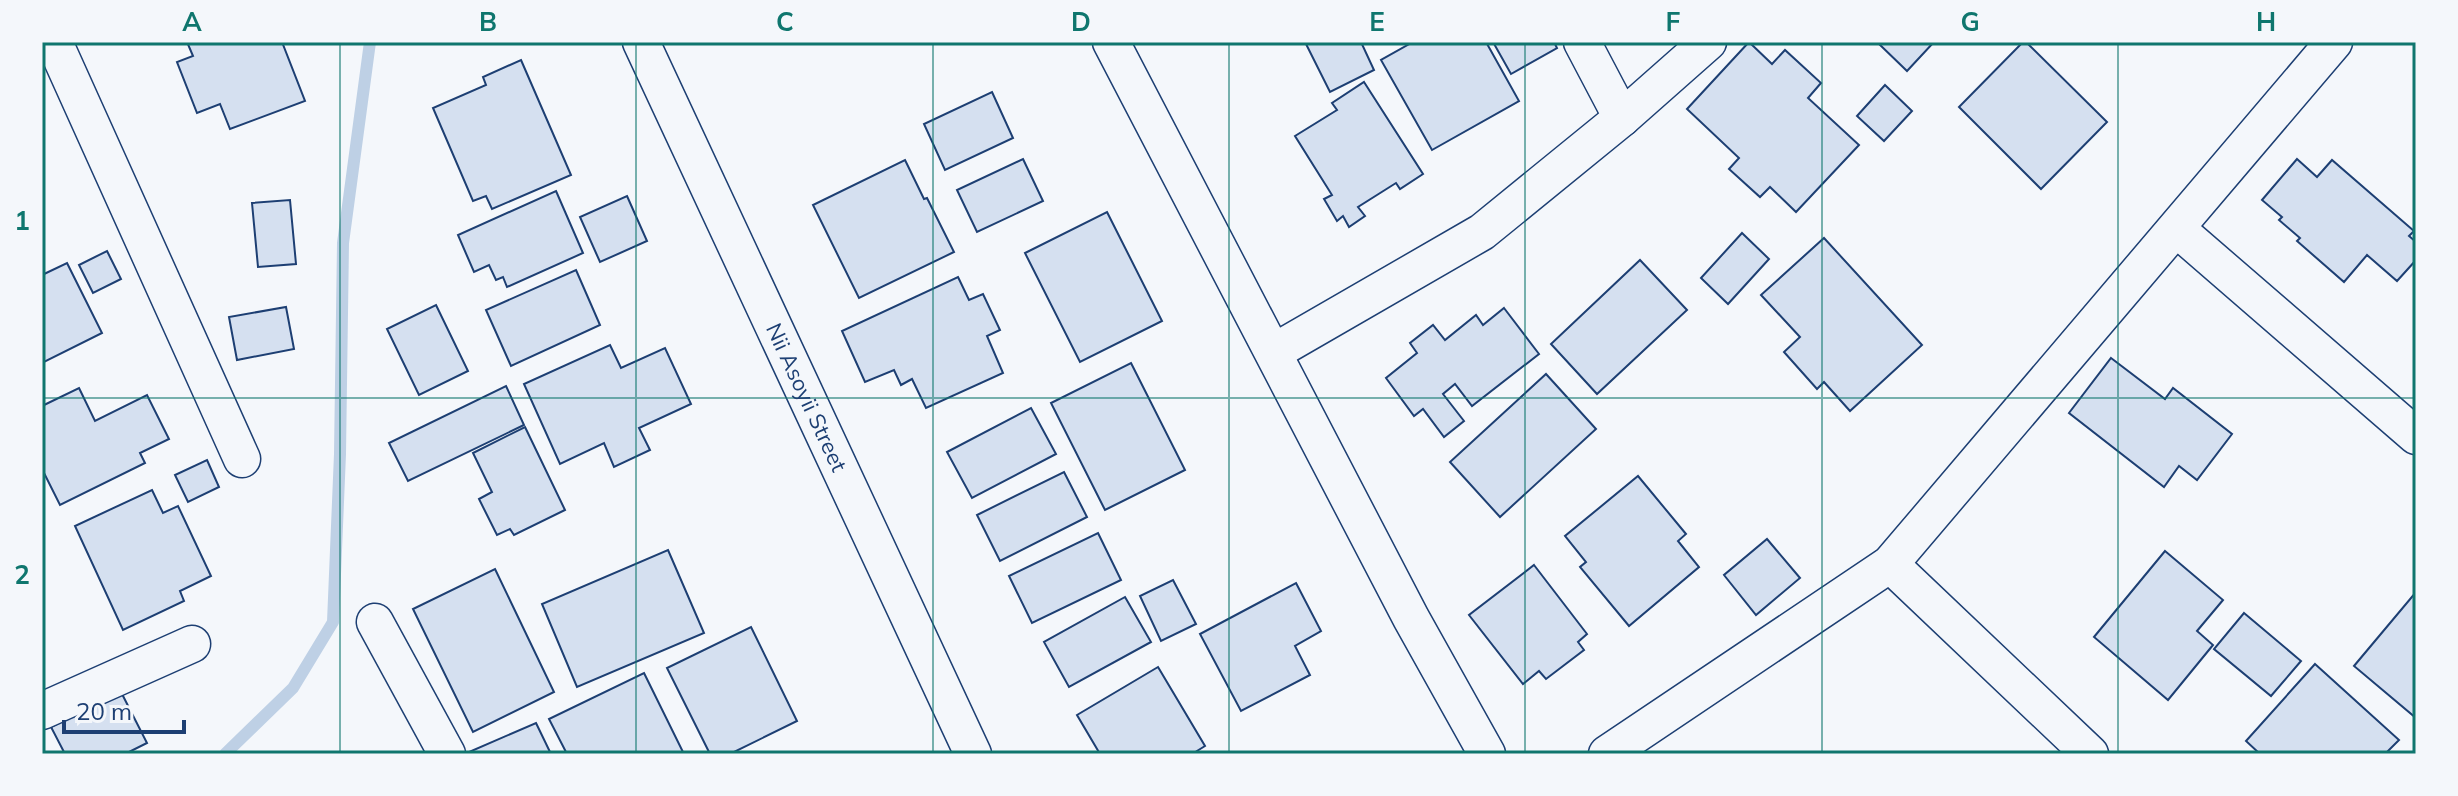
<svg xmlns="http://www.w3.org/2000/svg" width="2458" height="796" font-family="Mulish,sans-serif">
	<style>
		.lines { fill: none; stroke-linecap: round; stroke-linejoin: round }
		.stream { stroke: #bed0e5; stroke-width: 12 }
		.building { fill: #d5e0f0; stroke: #1d3f73; stroke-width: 2 }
		.street-casing { stroke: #1d3f73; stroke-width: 39 }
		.street { stroke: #f4f7fb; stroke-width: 36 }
		.grid { fill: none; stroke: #0f766e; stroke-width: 2; stroke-opacity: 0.55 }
		.labels { text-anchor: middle; stroke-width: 6; stroke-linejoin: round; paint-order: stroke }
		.street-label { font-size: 22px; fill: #1d3f73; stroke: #f4f7fb }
		.neatline { fill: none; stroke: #0f766e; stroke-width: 3 }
		.grid-label { font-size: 26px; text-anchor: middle; font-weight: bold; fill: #0f766e }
	</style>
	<rect width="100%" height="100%" fill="#f4f7fb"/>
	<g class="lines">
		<polyline class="stream" points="225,754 293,688 333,622 340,454 343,243 370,42"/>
	</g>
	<g class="building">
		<polygon points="187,42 282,42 305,101 230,129 220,104 197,113 177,62 193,56"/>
		<polygon points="1305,42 1361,42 1374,70 1330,92"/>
		<polygon points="1413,42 1486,42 1519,101 1432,150 1381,60"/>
		<polygon points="1493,42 1554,42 1557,48 1511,74"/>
		<polygon points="1749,42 1772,64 1785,50 1821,83 1808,98 1859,145 1796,212 1770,187 1760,197 1729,169 1739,158 1687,109"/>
		<polygon points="1877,42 1934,42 1907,71"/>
		<polygon points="2023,42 2026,42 2107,122 2041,189 1959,107"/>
		<polygon points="521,60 571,175 492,209 486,196 473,201 433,108 486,85 483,77"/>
		<polygon points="1364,82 1423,174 1400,189 1396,183 1358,207 1365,216 1349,227 1343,216 1337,221 1324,199 1332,195 1295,136 1337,110 1332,103"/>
		<polygon points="1885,85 1912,111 1884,141 1857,116"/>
		<polygon points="992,92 1013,138 945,170 924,124"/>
		<polygon points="1023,159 1043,201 977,232 957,190"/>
		<polygon points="2297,159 2317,177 2332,160 2414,231 2409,236 2416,242 2416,260 2397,281 2367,255 2344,282 2297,241 2300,238 2279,220 2282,217 2262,200"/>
		<polygon points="905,160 924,199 927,198 954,252 859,298 813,205"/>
		<polygon points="556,191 583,253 507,287 503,277 496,280 489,265 474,272 458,235"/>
		<polygon points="627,196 647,241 600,262 580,217"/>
		<polygon points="290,200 296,264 258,267 252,203"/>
		<polygon points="1107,212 1162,321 1080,362 1025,253"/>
		<polygon points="1742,233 1769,259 1728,304 1701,278"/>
		<polygon points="1824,238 1922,345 1850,411 1824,382 1817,389 1784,352 1800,337 1761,295"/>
		<polygon points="107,251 121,279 93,293 79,265"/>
		<polygon points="1640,260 1687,310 1597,394 1551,344"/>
		<polygon points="67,263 102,333 42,363 42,275"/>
		<polygon points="576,270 600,325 511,366 486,310"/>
		<polygon points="958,277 969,300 983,294 1000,330 987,336 1003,373 926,408 912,379 901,385 894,370 865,382 842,331"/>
		<polygon points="436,305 468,371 419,395 387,329"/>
		<polygon points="286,307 294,349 237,360 229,317"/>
		<polygon points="1504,308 1539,354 1472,406 1455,384 1443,394 1464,421 1444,437 1423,409 1414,416 1386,378 1417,353 1410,343 1433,325 1445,340 1476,315 1483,325"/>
		<polygon points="610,345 621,368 665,348 691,404 639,428 650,450 614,467 604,443 560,464 524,384"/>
		<polygon points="2111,358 2165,399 2173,388 2232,434 2197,480 2179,466 2164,487 2069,413"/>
		<polygon points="1131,363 1185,470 1105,510 1051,403"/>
		<polygon points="1546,374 1596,429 1500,517 1450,462"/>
		<polygon points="506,386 524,425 408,481 389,443"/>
		<polygon points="79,388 95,421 147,395 169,439 140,453 145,463 60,505 42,469 42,406"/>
		<polygon points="1031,408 1056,454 972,498 947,452"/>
		<polygon points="525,427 565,510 514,535 510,529 497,535 479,499 492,492 473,453"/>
		<polygon points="207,460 219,487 188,502 175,475"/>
		<polygon points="1064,472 1087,517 1000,561 977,515"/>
		<polygon points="1638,476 1686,534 1678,541 1699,567 1629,626 1580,567 1586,562 1565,536"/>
		<polygon points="152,490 163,513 178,506 211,576 180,591 184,601 123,630 75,526"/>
		<polygon points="1098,533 1121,580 1032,623 1009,576"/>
		<polygon points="1767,539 1800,578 1756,615 1724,575"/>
		<polygon points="668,550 704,633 577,687 542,604"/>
		<polygon points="2165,551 2223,600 2197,631 2213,645 2168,700 2094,637"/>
		<polygon points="1534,565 1587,634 1578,642 1584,650 1546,679 1539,671 1523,684 1469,615"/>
		<polygon points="495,569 554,692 473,732 413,609"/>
		<polygon points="1173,580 1196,624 1161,641 1140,596"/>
		<polygon points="1296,583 1321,631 1295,646 1310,675 1241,711 1200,634"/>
		<polygon points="2416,592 2416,718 2354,666"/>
		<polygon points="1125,597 1151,642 1069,687 1044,642"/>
		<polygon points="2244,613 2301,661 2271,696 2214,649"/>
		<polygon points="751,627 797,721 730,754 710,754 667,668"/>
		<polygon points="2315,664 2399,740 2385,754 2260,754 2246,741"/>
		<polygon points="1158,667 1205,746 1192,754 1100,754 1077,715"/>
		<polygon points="644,673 683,752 567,754 549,719"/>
		<polygon points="120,690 147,743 125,754 65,754 51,727"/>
		<polygon points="536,723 551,754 470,754 469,752"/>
	</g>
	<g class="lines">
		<g class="street-casing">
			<g id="street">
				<polyline points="54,42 242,459"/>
				<path id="s1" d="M641,42l332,712"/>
				<polyline points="1111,42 1411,618 1487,754"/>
				<polyline points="1582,42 1622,118"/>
				<polyline points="2177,229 2416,436"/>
				<polyline points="1274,352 1482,232 1622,118 1708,42"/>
				<polyline points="1890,564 2090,754"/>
				<polyline points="375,622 447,754"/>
				<polyline points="42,711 192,644"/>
				<polyline points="1607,754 1890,564 2334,42"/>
			</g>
		</g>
		<use href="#street" class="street"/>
	</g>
	<path class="grid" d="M340,42v712M636,42v712M933,42v712M1229,42v712M1525,42v712M1822,42v712M2118,42v712M42,398h2374"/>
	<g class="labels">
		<g class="street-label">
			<text dy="8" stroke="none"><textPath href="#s1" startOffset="392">Nii Asoyii Street</textPath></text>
		</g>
	</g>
	<rect width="2458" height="796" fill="none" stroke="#f4f7fb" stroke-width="88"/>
	<path d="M64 720v12h120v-12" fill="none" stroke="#1d3f73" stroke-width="4"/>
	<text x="76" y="720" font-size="24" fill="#1d3f73" stroke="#f4f7fb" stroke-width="6" paint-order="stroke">20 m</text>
	<rect x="44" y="44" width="2370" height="708" class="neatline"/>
	<g class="grid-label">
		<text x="192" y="31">A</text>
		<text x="488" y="31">B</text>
		<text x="785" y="31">C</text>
		<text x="1081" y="31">D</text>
		<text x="1377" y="31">E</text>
		<text x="1673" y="31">F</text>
		<text x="1970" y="31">G</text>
		<text x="2266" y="31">H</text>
		<text x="22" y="230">1</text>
		<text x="22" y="584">2</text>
	</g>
</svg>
